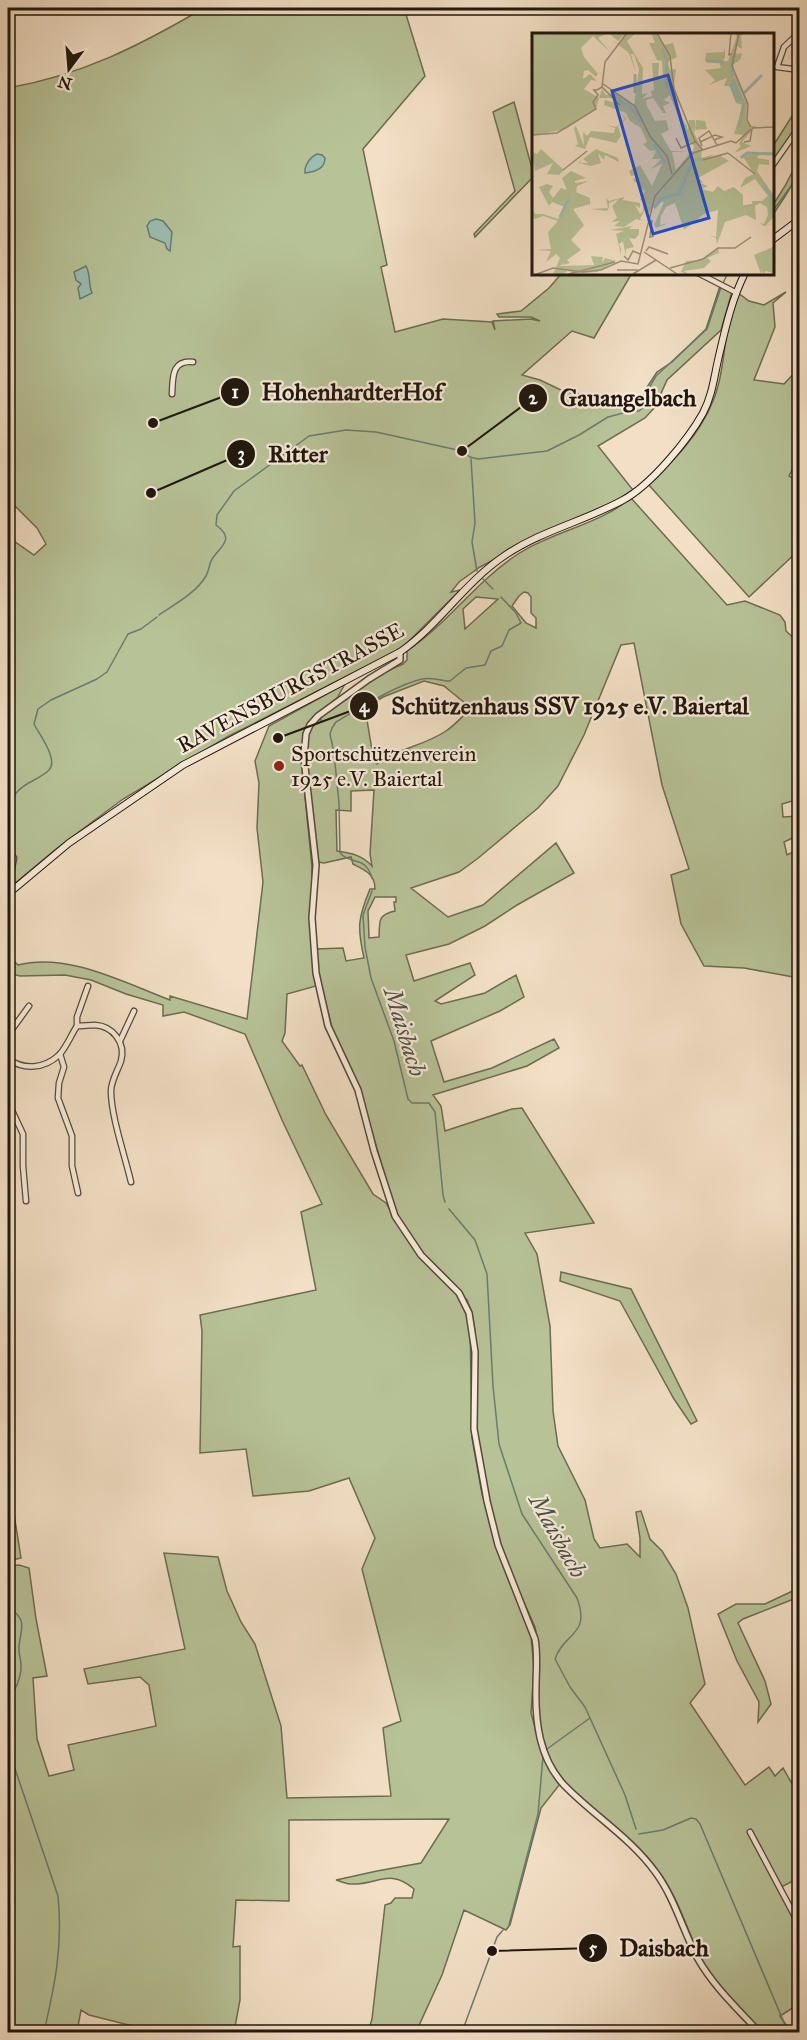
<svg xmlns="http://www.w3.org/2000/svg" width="807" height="2040" font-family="'IM FELL Great Primer',serif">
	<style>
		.green { fill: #b7c297; stroke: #6c6c52; stroke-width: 1.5; fill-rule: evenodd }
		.water { fill: #9bbdb2; stroke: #6a7b70; stroke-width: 1.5 }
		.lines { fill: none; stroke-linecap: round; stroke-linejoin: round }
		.stream { stroke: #6a7b70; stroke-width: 1.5 }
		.minor-casing { stroke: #55493c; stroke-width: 7 }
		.tertiary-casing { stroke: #55493c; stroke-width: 8 }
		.secondary-casing { stroke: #21170e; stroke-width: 8 }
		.minor { stroke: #f7ead9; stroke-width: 4.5 }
		.tertiary { stroke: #f7ead9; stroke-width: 5 }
		.secondary { stroke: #f7ead9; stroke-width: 6 }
		.poi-dot { fill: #8f2418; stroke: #f7ead9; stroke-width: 2 }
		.labels { text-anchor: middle; stroke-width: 4.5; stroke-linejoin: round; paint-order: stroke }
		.street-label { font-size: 22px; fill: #21170e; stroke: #f7ead9 }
		.poi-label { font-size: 22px; fill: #21170e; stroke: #f7ead9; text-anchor: start }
		.water-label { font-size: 24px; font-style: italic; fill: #4c5147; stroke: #f7ead9 }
		.inset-river { fill: none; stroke: #9bbdb2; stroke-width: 3 }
		.inset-road { fill: none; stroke: #9e8f7c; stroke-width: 1.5 }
		.view { fill: #1d4ed8; fill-opacity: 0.15; stroke: #1d4ed8; stroke-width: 3 }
		.inset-edge { fill: none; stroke: #21170e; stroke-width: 3 }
		.leader { fill: none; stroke: #21170e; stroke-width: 2 }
		.callout-dot { fill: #21170e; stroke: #f7ead9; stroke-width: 2 }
		.mark-label { font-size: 18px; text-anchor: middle; font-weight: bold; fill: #fff }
		.callout-label { font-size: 24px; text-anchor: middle; font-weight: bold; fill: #21170e; stroke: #f7ead9; stroke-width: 4.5; stroke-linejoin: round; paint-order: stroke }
	</style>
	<rect width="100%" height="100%" fill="#f2dfc5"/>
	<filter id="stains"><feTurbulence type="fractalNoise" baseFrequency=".00333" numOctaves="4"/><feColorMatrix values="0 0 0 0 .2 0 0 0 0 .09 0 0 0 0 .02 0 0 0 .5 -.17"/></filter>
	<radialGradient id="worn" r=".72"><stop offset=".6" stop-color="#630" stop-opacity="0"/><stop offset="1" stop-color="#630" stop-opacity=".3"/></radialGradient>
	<g class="green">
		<path d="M204,8h200l21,68 -62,73 24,116 -6,2 14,65 48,-13 49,3 3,8 -2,-9 38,-2 9,2 -9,-4h-32l-2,-3 24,-3 28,-23 13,-15h70l-38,65 -22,-7 -50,44 18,5 23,11 77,14 7,-18 10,-15 15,-10 34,-33 14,-43 11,5v4l-10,35 -54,50 -12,27 -10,11 -47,28 35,44 -20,13 -69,30 -64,34 -21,15 -8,10 9,-2 -58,58 -175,89 -104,62 -67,50 -48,40v-326l4,-4 -1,-4 -3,-4v-14l26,18 12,-11 -9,-16 -29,-29v-411c74,-13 131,-42 196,-80z"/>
		<polygon points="514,102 534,176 475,237 474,234 515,191 493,112"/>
		<polygon points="799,105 799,122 773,162 773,146"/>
		<path d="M799,159c1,20 -16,39 -26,56v-10l12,-19z"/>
		<path d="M786,292l-13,11 2,24 -21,53 30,4 15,-16v89l-10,19 10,5v69l-50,47 -101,-113c26,-23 52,-50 65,-83 9,-22 10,-45 14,-68 2,-14 7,-27 11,-40l11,8 15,4z"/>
		<path d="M631,498l96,107 18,-4 35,14 5,7 1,9 13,12v43l-2,3 -4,44 6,2v64l-17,5 1,13 16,-1v19l-15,7 3,13 12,-6v129l-55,-10 -40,-2 -23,-42 -10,-49 18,-6 -27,-84 -28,-142 -13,2 -37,90 -26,51 -20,22 -61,51 -18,13 -48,16 37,29 35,-12 73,-62 18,30 -57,32 -32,21 -36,18 -43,11 8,26 56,-18 5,12 -40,26 6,3 44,-11 31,-18 8,22 -24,14 -69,30 13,41 48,-14 62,-29 5,9 -32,18 -94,29 8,11 4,25 67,-22 10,-1 72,115 -69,10 12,21 13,72 3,85 5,35 27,54 9,39 6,9 27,-4 13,13v-19l-4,-26 5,-1 9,28 12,12 14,23 12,34 17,76 -15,19 55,82 24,-18 6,9 8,-8 16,28v82l-18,9 18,36v81l-19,12 11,16h-29c-19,-20 -44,-41 -57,-65 -17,-32 -26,-71 -49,-99 -26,-32 -61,-57 -91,-85l-15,-23 -13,-37 2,-60 -1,-22 -3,-14 -32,-72 -15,-55 -12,-71 -1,-99 -3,-17 -5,-13 -17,-20 -25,-23 -22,-30 -8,-18 -37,-124 -26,-57 -14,-57 -2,-22 27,-1 3,13 18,-3c-7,-31 -6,-40 6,-69h5c0,-15 -10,-19 -22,-25l-2,-7 -27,6 -6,-1 -13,-117 -5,1 12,121 -1,74 5,45 -29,8 -2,39 -3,8 18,25 2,-1 24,50 47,79 13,9 34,55 36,34 9,15 5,19 2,112 10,56 27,87 22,55 3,33 -3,44 8,29 12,29 9,13 -19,24 -31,117 -4,5 -42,-20 -22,65 -26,57h-48l4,-13 13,-114 6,-2 4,-5h17l2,-9c-25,-22 -38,-3 -64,-5 -5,0 -10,-3 -14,-4l41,-9 44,-8 28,-44 -160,1v81l-53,-1 -3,47 7,-1v54l-6,32h-81v-1l-64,-16 -8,-5 -4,22h-69v-382l2,-1 2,-23 -4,-12v-48l11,-1 10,3 7,51 11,57 -14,2 4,61 12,37 25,-6 -6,-25 88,-19 -7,-41 -9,-8 -52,7 -4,-15 101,-20 -21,-96 54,4 9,34 14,31 14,22 26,82 6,72 104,-2 -8,-68 18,-7 -39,-152 13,-31 -26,-60 -40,13 -56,5 -7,-47 -46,4 2,-122 -2,-16 116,-25 -15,-78 21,-8 -40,-84 -37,-86 -61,-22 -21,4v-11l-37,-11 -35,-14 -26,-5 -45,1 -12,-3v-18l10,10c49,-13 107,18 152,35v-4l77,23 16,-137 -6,-54 2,-45 -4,-22 14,-35 76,-42 -8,14 -24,20 8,2v-4l62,-43 20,-9 4,-4v-9c40,-27 68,-68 108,-95 35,-24 86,-32 116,-58zM524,592l4,1 3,4v16l5,5v10l-10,-5 -14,-17 7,-10zM476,597l22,2 -33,30 -2,-20zM424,681l20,5 27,22c-8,8 -16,17 -25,23 -22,15 -48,17 -69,33l-3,-2 -9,-54 18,-11zM374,790l-4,64 2,12c-10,-11 -21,-13 -35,-15l-1,-41 15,1v-20zM375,897h21v5h-2l1,9c-18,4 -15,10 -16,26l-10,1 -1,-27z"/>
		<polygon points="561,1272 631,1289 697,1421 691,1424 674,1399 620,1301 560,1281"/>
		<polygon points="8,1476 21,1558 8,1561"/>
		<polygon points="799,1588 799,1597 743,1619 738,1623 765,1681 771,1704 758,1722 759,1702 737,1661 718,1614 736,1604 765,1604"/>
	</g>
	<g class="water">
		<path d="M317,154l5,1 3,3c0,10 -10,14 -20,15 -1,-7 5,-16 12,-19z"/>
		<polygon points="156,219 163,221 172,232 170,251 167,249 165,243 150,237 147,226 150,221"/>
		<path d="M86,266c5,9 2,18 6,27l-12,6 -2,-11 3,-4 -5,-4 -2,-8z"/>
	</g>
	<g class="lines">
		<g class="stream">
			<polyline points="772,212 791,186 800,170"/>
			<polyline points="723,283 728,273"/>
			<polyline points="471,459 475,523 472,542 477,571"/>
			<polyline points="483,579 493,589"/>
			<path d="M159,615c16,-11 37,-22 47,-39 3,-5 3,-12 6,-17 10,-14 23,-20 4,-34l1,-10 17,-24 75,-55 37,-6 30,2 86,19 8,6 8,2 69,-8 32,-16 29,-18 19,-5 12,-1 7,-6 3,-17 7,-12 51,-47 14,-42"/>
			<path d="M8,807c3,-5 5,-11 10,-16 8,-9 22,-12 31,-21 10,-10 -10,-36 -15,-46l4,-15 13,-9 46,-21 10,-7 21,-38 13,-5 16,-12"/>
			<path d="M372,878c-7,-23 -20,-12 -32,-25l-1,-50 -5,-50 -4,-19 2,-6 4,-6c24,-14 60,-37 86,-43 10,-2 19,2 28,2l16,-13 19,-3 6,-14 11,-5 7,-16 12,-7 -5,-10 -15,-16"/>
			<polyline points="372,891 363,915 365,947 371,978 394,1041 408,1099 412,1103 429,1103 435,1112 443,1195 445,1202"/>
			<path d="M449,1209l26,31 12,34 6,112 6,58 23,70 55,84c14,38 -13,34 -22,61l15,28 15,20 40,88 11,34"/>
			<path d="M8,1606c19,15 14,18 11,40 -1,7 2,12 2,19 1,14 -8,27 -13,40"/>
			<path d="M8,1748l50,148c5,50 -3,88 -14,136"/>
			<polyline points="547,1749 590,1718"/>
			<polyline points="639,1834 663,1830 691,1818 696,1819 700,1824 788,2032"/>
			<polyline points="509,1925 538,1814 543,1756"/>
			<polyline points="462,2032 497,1937 503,1930"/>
		</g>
		<g class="minor-casing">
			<g id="minor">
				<polyline points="800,32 784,47 777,67 800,70"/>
				<polyline points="772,166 800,126"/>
				<polyline points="698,273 735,292"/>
				<path d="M172,394c1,-16 -1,-34 21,-32"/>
				<polyline points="8,858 14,858 12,868 8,868"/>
				<polyline points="77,1026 77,1017 88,986"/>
				<polyline points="8,1035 29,1006"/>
				<polyline points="120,1041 134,1011"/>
				<polyline points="60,1054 64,1067 59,1083 58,1098 72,1136 72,1166 78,1193"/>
				<path d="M8,1059c16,11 36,10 51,-4 7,-7 12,-20 18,-29 6,0 12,-1 18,-1 18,1 31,18 26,36 -3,9 -10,20 -10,30 0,25 14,65 20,91"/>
				<polyline points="8,1102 23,1134 23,1166 26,1201"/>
				<polyline points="750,1832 800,1926"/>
			</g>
		</g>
		<g class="tertiary-casing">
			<path id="tertiary" d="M400,652v8l-31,19 -51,37 -8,9 -4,9 -2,24 12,107 -4,53 4,55 12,53 30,64 16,61 21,65 26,39 38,38 10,20 6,39 -1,77 13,72 11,44 37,94c3,16 1,32 1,48 -1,34 3,71 28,98 29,30 67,53 92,88 19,26 27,58 42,86 16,28 40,50 61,73"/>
		</g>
		<g class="secondary-casing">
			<g id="secondary">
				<polyline points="772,240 800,219"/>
				<path d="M8,894l61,-51 114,-78 217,-113c39,-27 64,-69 104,-96 36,-25 81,-35 119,-56 28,-15 65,-60 80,-87 9,-17 11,-35 15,-53 7,-30 13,-59 27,-87"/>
			</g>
		</g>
		<use href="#minor" class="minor"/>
		<use href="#tertiary" class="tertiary"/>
		<use href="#secondary" class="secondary"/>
	</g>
	<circle class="poi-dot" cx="279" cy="766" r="6"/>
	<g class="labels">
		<g class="street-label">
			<text transform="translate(290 687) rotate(-28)" y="8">RAVENSBURGSTRASSE</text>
		</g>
		<g class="poi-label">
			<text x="291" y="761">Sportschützenverein<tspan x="291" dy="25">1925 e.V. Baiertal</tspan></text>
		</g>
		<g class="water-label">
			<text transform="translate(405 1032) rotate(73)" y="8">Maisbach</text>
			<text transform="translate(558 1536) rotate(61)" y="8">Maisbach</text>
		</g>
	</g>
	<g transform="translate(532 33)">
		<rect width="242" height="242" fill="#f2dfc5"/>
		<path d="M0,0h76l-10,5 13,15 -18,-17 -12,12 3,9 14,17 -2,3 -8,-7 -4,1 -1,8 7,-5 7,7 -6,-1 -7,9 15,9 3,-9 4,6 8,-2 20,12 5,-36 -5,-15h-4l1,1 4,14v1l-6,-17 -17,-13 6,4 7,-10 -7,7 -9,-8h27l-9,8 16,27 -1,26 6,-1 -6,6 10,-3 -1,-5 3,-1 -2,-27h7l-1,16 5,-1 -1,-17 -5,-1 -8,-17h6l6,14 -10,-24h6l7,12 9,-2 4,14 -10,5 3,8 6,-1 -2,16 5,16 -3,3 12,26 1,-10h6l1,8v-8l9,1 2,8 -11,1 -1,-3v6l-4,-6 11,21 -1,10 14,-4 -6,3 10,-2 10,6 -31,17 6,5 -9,-2 13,5 -6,3 11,3 5,-6 6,5 10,-4 9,8v10l9,-1v-3h10l6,-5 -13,-17 -15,9 5,-10 9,-4 -12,-19 17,-1 -2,4 12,2v5l-10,-1 -2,7 16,23v24l-7,7 7,-1 -9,2 -4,-3 4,1 4,-9 -1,-8 -7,-4 -5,3 1,14 -10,-5 -21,7 -8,22 -1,-6 -7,-3 7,2 2,-27 -14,4 -20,16 -9,-27 -9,4 -5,9 -1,9 9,-2 -13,5 -2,-3 10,-23 -8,1 -8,11 -2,-7 -6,12 3,2 -7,-2 -12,8 -10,-1 6,-5 -9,1 6,-4 -5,-12 7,-7 -10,4v4l-2,4 -16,-2 17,-1 -2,-10 3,3 15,-4 -1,3 17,3v5l-5,-3 5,9 3,-3 1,-10 -4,-1 5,-9 -12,-11 4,-5 -6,1 -2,-5 11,-6 12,21 10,-22 -11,5 10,-10h-9l4,-8 -7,5 7,-6 -6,1 -7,-7 4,-2 -6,-14 -11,-7 -4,-8 -22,-8 1,-5 10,3 -2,-5h-14l-3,11 -30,20 -34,7zM138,62l17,45 7,6 -1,5h-22l-10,-17 8,-4 -3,-10 -11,1 -8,-15 -1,-6 7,-2 10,15h3l-3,-7 7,-3 -6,-3zM140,119l17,-1 2,1 -15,18zM202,0h12l-5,3 1,13 -5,-3 -1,8 6,-1 -2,7 -9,6 16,35 -1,20 5,5 22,-1 -17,1 -14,16 9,4 -17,7 7,-7 -2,-2 4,-9 -9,-1 9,-29 -7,-2 8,-4 -10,-22 -5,9h-5l3,-8 -18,7 6,-5 -10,-10 16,-2 -2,-6 -14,-1 1,-8 18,-1 1,-5v11l-3,3h6l9,-25zM89,80l5,6 -8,7 3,10 -5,7 -26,-6 -5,12 -10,-3 3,-2 -4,-16 2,-2 8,20 -1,-14 4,4 4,-5 23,2 1,-5 -9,-3 10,2 9,-8zM9,116l23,21 -5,5 -12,-1 6,-11 -18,8 -3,-19 5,2zM64,116l22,9 1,4 -14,-7 -1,5 -6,-7 3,10 -10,3 -12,-3h-1l4,-3 -2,3h8l-5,-4zM39,138l15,7 -11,3v2l14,-2 -12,5 -1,6 14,6v6l-17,5 11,16 -13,15 10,10 -14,10 3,3 -8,2 4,-4 -6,5 34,-1 -3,-9 12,1 -1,6 3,-5 11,3 -19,11 -29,2 4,-2 -5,-1 -3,2 3,1h-14l7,-16 -4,-4 -10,8 5,-11 -14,-1 14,-1 -3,-17 10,-11 -15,-5 -8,3 -3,-3v-9l3,7h8l15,5 7,-12 -13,-5 -3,4 -10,-19 8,-3 6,2 -4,6 4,6 8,-10 6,2 -5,-12zM100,193l-3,3h10v5l-4,5 -6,-1 5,9 -8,2v7l-3,-14 4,-3 -8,5 2,5v6l-5,-21 8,-3 -14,-1zM241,214v26l-7,-2 -3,3 -1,-4 -1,4 -7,-19zM187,215l-1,6 4,-3 3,-1 -18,8 4,3 -7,7 -20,3 4,3 -7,-2 5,-11 15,-1z" fill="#b7c297" fill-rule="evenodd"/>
		<path d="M202,44l10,23 -8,3 -7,-18z" fill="#9bbdb2"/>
		<path class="inset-river" d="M130,16l5,11 -1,22 11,26M174,28l18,1M200,44v-21M82,60l10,12 4,-2M103,60v-19M212,60l18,-18M96,71l14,18M153,92l2,15 4,1M207,94l5,-25M122,111l11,19M209,125l6,-5 27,1M154,144l7,-16 10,-2M232,153l7,10v19M122,175l8,-10 17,-4 7,-16M28,184l9,-18"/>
		<path class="inset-road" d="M125,0l13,23 4,33 21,52 8,9M199,0l-2,22 3,-1M207,0l-7,33 16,38 -1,16 4,7M71,51l32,22 15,30 17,20 5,18M70,54l18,18M65,57l5,-3 3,-25 22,-29M220,95l22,-1M0,102l25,-2 39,-24 -3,-7 5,-7 -4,-5h3M144,105l5,10 14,-6M168,109l15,-7 7,2 -8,3M212,109l6,-1 2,-12M170,113l-3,-8 10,-7 8,14M196,120l27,21M171,127l25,-7M31,137l24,-19M120,187l-2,17 4,-1M114,218l3,-4 19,7M112,219l33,22M92,223l4,4 5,-9 7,3M138,235l33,-9 15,-11h17l16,-11M85,237h21M5,241l16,-6 30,4 18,-2 20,-9 17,3 17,-68 38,-43 38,-12 5,2 15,-14M37,241l46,-12M101,241l23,-14"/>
		<path class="view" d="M136,42l41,143 -56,16 -41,-143z"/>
		<rect width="242" height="242" class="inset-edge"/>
	</g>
	<path class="leader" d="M153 423L235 392M462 451L533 398M151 493L241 454M278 738L364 706M492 1951L593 1948"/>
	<g class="callout-dot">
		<circle cx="153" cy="423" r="6"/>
		<circle cx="462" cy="451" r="6"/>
		<circle cx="151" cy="493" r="6"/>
		<circle cx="278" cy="738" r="6"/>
		<circle cx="492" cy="1951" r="6"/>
		<circle cx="235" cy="392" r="15"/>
		<circle cx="533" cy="398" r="15"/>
		<circle cx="241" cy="454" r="15"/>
		<circle cx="364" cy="706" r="15"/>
		<circle cx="593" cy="1948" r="15"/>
	</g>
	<g class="mark-label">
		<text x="235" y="398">1</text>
		<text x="533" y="404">2</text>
		<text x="241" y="460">3</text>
		<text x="364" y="712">4</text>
		<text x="593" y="1954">5</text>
	</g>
	<g class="callout-label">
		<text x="352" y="400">HohenhardterHof</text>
		<text x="628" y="406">Gauangelbach</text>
		<text x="298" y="462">Ritter</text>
		<text x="570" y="714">Schützenhaus SSV 1925 e.V. Baiertal</text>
		<text x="664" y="1956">Daisbach</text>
	</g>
	<rect width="807" height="2040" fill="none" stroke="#f2dfc5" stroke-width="30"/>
	<rect x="9" y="9" width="789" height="2022" fill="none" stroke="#21170e" stroke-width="3"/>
	<rect x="15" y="15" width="777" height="2010" fill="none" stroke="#21170e" stroke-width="1.5"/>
	<g transform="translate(69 69) rotate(196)" stroke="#f7ead9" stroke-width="4.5" paint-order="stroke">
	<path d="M0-4.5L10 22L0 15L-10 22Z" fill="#21170e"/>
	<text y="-9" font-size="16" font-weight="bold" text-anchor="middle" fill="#21170e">N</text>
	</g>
	<rect width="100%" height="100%" filter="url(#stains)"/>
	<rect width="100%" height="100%" fill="url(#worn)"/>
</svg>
